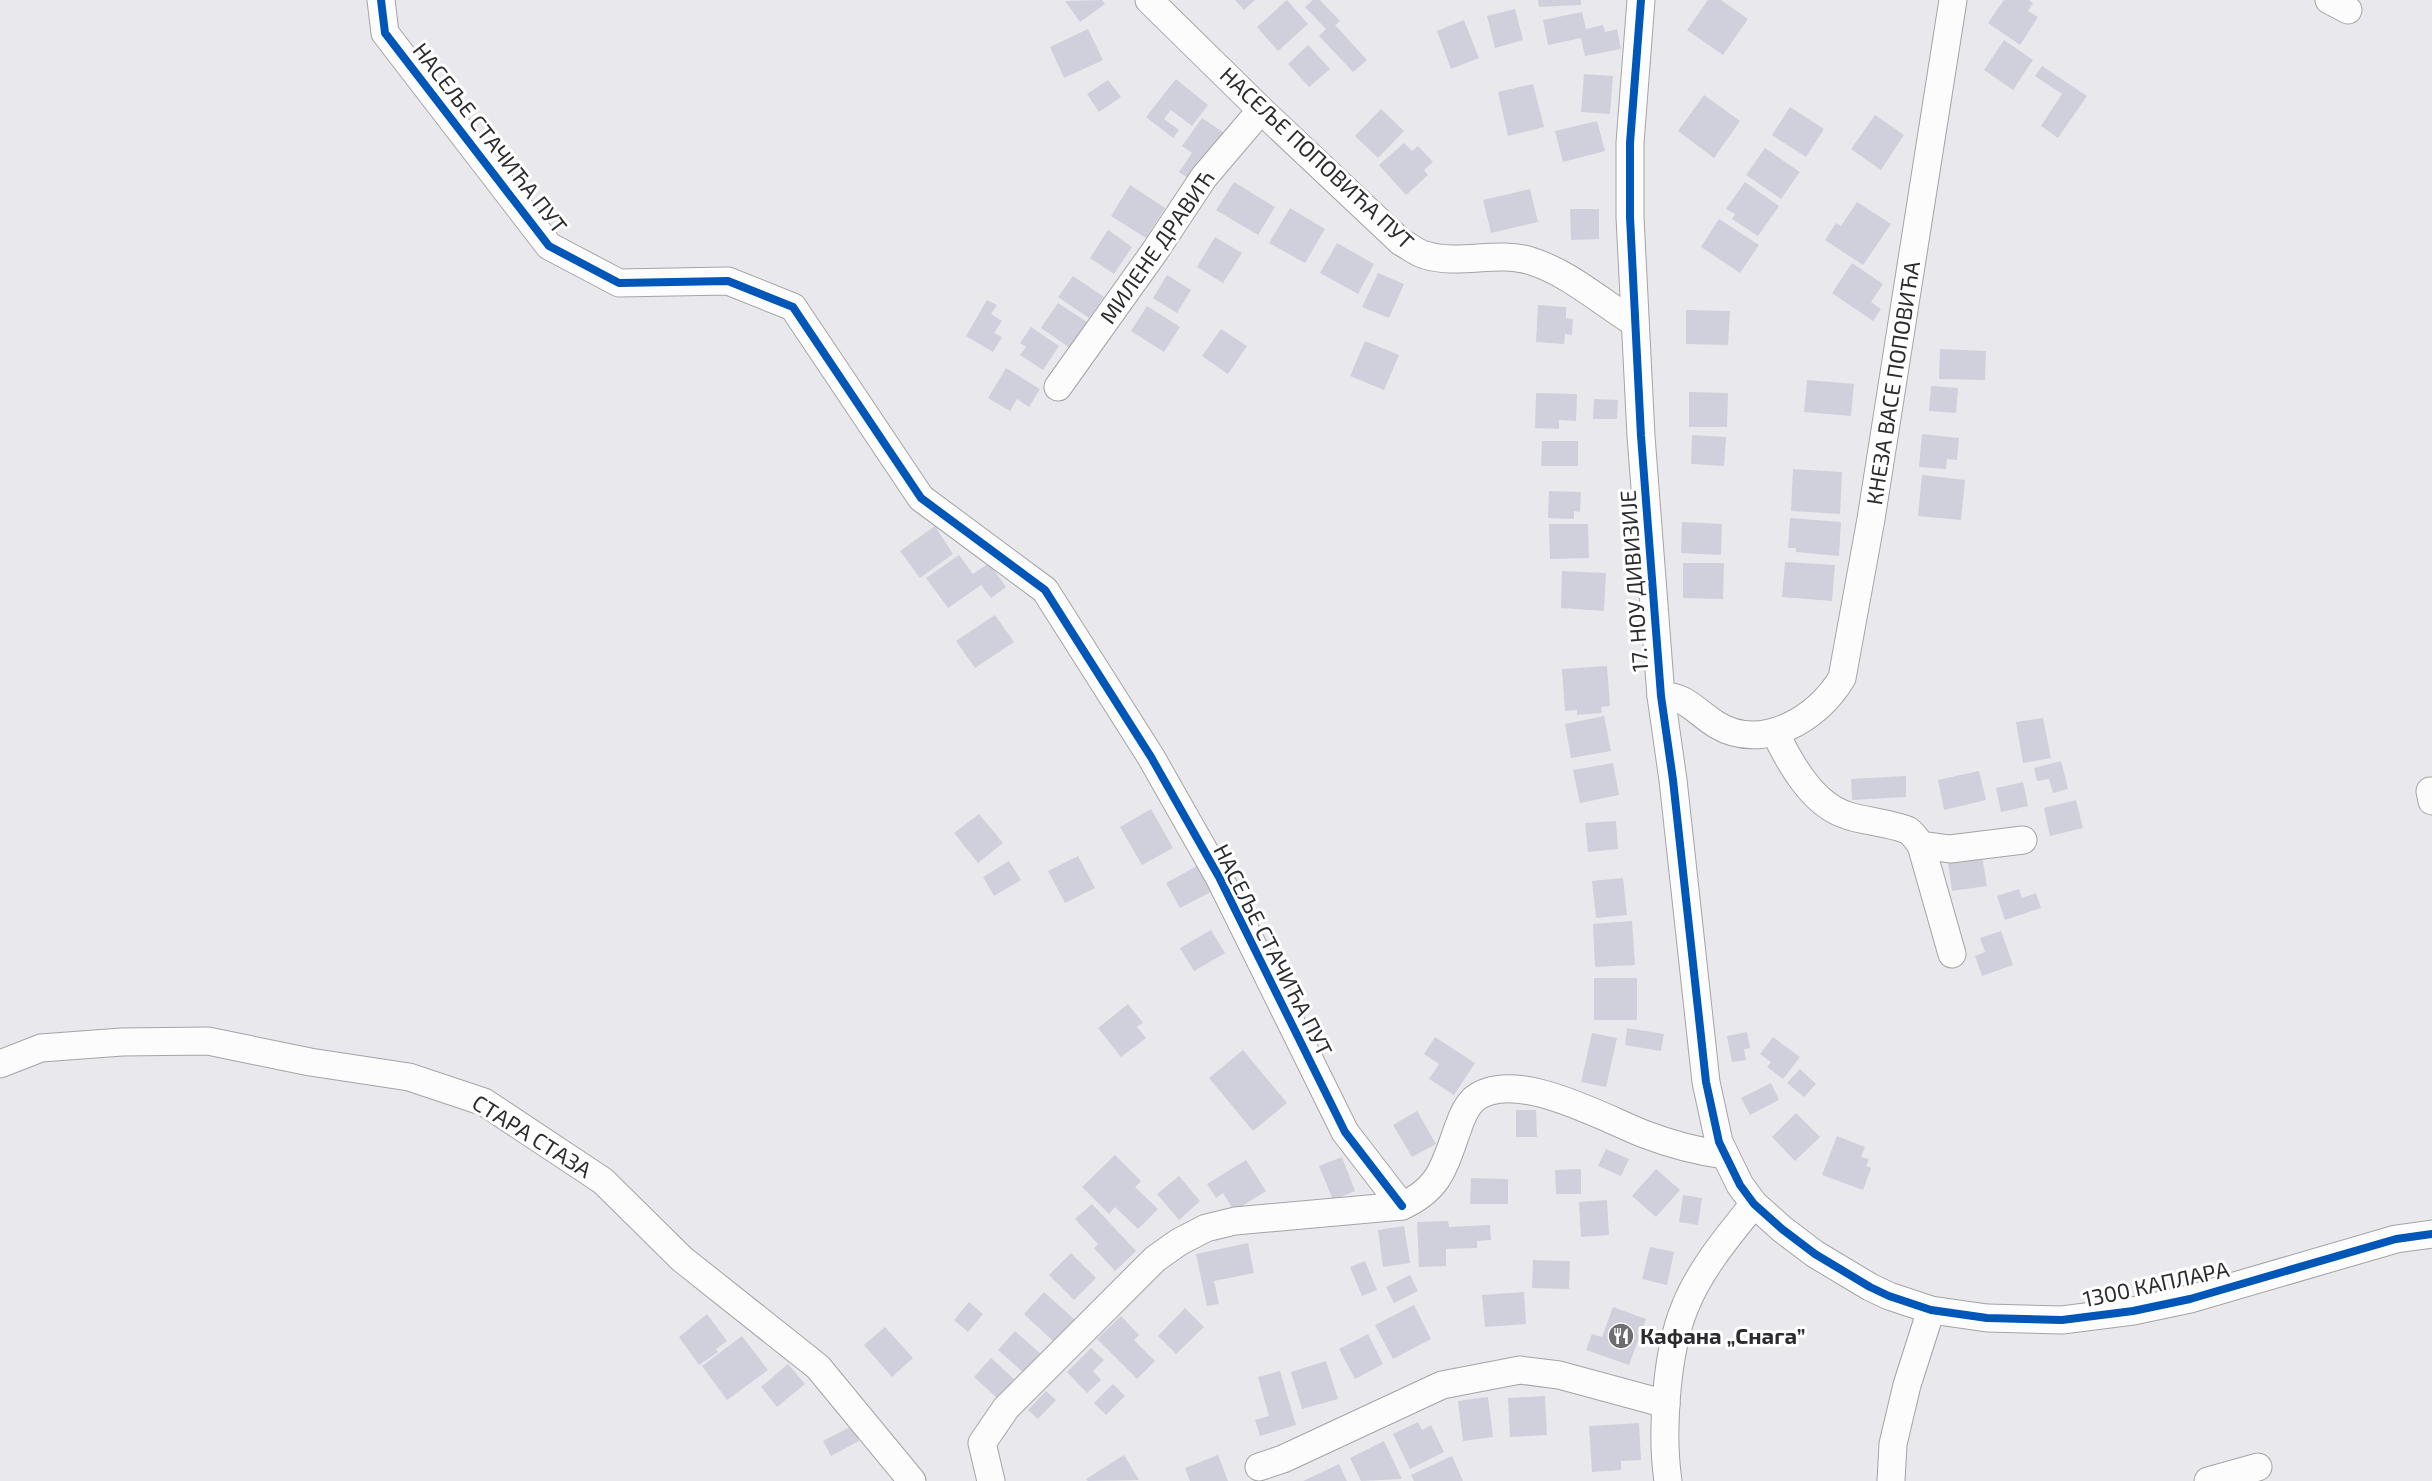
<svg xmlns="http://www.w3.org/2000/svg" width="2432" height="1481" font-family="'Exo 2',sans-serif">
	<style>
		.building { fill: #cfd0db }
		.lines { fill: none; stroke-linecap: round; stroke-linejoin: round }
		.minor-casing { stroke: #a4a4a7; stroke-width: 29 }
		.minor { stroke: #fcfcfc; stroke-width: 27 }
		.cycleway-casing { stroke: #fff; stroke-width: 11 }
		.cycleway { stroke: #0057b8; stroke-width: 8 }
		.labels { text-anchor: middle; stroke-width: 6; stroke-linejoin: round; paint-order: stroke }
		.street-label { font-size: 22px; fill: #2c2c2f; stroke: #fff }
		.poi-label { font-size: 22px; font-weight: bold; fill: #2c2c2f; stroke: #fff; text-anchor: start }
	</style>
	<rect width="100%" height="100%" fill="#e9e9ed"/>
	<g class="building">
		<polygon points="1102,0 1105,4 1080,22 1065,1"/>
		<polygon points="1235,0 1255,0 1244,10"/>
		<polygon points="1287,0 1308,24 1278,51 1257,27"/>
		<polygon points="1313,0 1320,0 1340,21 1335,25 1367,60 1353,72 1319,36 1326,29 1305,7"/>
		<polygon points="1538,0 1581,0 1581,5 1539,7"/>
		<polygon points="1708,0 1721,0 1748,19 1723,55 1687,30"/>
		<polygon points="2004,0 2029,0 2033,3 2028,11 2038,17 2020,45 1988,23"/>
		<polygon points="1515,9 1523,40 1495,48 1487,16"/>
		<polygon points="1582,12 1586,29 1603,25 1605,32 1617,29 1621,49 1585,56 1581,38 1548,45 1543,20"/>
		<polygon points="1464,20 1479,58 1451,69 1437,31"/>
		<polygon points="1088,29 1103,60 1064,78 1050,47"/>
		<polygon points="2004,40 2033,60 2013,90 1984,70"/>
		<polygon points="1308,45 1330,69 1309,87 1288,64"/>
		<polygon points="2042,66 2087,96 2058,138 2041,126 2062,94 2035,76"/>
		<polygon points="1584,74 1613,76 1610,114 1581,112"/>
		<polygon points="1176,79 1208,105 1192,126 1171,110 1164,119 1179,130 1173,138 1146,117"/>
		<polygon points="1108,80 1121,97 1099,112 1087,94"/>
		<polygon points="1533,84 1544,127 1508,136 1498,92"/>
		<polygon points="1704,95 1740,121 1714,158 1678,131"/>
		<polygon points="1790,107 1824,129 1806,157 1772,135"/>
		<polygon points="1381,109 1404,131 1378,158 1355,136"/>
		<polygon points="1875,115 1904,135 1881,170 1851,149"/>
		<polygon points="1202,118 1230,137 1197,184 1179,172 1192,153 1182,146"/>
		<polygon points="1597,121 1605,151 1563,162 1555,131"/>
		<polygon points="1404,143 1412,151 1418,146 1433,162 1424,170 1428,175 1406,195 1379,165"/>
		<polygon points="1765,148 1800,172 1781,199 1746,175"/>
		<polygon points="1234,182 1275,207 1258,235 1216,210"/>
		<polygon points="1745,182 1779,206 1758,236 1732,219 1735,214 1726,209"/>
		<polygon points="1130,185 1165,208 1146,238 1111,216"/>
		<polygon points="1530,189 1538,222 1491,233 1483,200"/>
		<polygon points="1857,202 1891,224 1863,265 1825,240 1836,223 1841,226"/>
		<polygon points="1290,208 1325,229 1305,263 1269,243"/>
		<polygon points="1570,209 1599,209 1599,239 1571,240"/>
		<polygon points="1719,219 1759,245 1740,273 1701,247"/>
		<polygon points="1108,230 1132,247 1114,274 1090,258"/>
		<polygon points="1215,237 1242,253 1223,283 1197,267"/>
		<polygon points="1337,243 1374,264 1358,294 1320,273"/>
		<polygon points="1852,263 1883,284 1871,302 1881,309 1873,321 1832,293"/>
		<polygon points="1378,273 1404,284 1389,318 1362,307"/>
		<polygon points="1167,275 1191,290 1177,313 1153,298"/>
		<polygon points="1073,276 1104,297 1089,318 1058,297"/>
		<polygon points="987,300 997,305 991,314 1002,321 994,333 1002,337 993,352 966,336"/>
		<polygon points="1058,303 1087,322 1070,348 1041,328"/>
		<polygon points="1538,305 1566,307 1566,318 1573,319 1572,335 1565,334 1564,344 1536,342"/>
		<polygon points="1147,306 1180,327 1164,352 1131,331"/>
		<polygon points="1686,310 1730,311 1728,345 1686,344"/>
		<polygon points="1031,327 1059,346 1043,370 1020,355 1026,347 1020,343"/>
		<polygon points="1221,329 1247,346 1228,374 1202,356"/>
		<polygon points="1365,341 1399,355 1384,390 1350,376"/>
		<polygon points="1940,349 1986,351 1985,380 1939,379"/>
		<polygon points="1006,368 1040,389 1029,407 1017,399 1010,411 988,398"/>
		<polygon points="1807,380 1854,384 1851,416 1804,412"/>
		<polygon points="1931,386 1958,388 1956,413 1929,411"/>
		<polygon points="1689,392 1728,393 1727,427 1689,427"/>
		<polygon points="1536,393 1577,394 1576,421 1559,420 1559,429 1535,428"/>
		<polygon points="1594,399 1618,400 1617,419 1593,419"/>
		<polygon points="1922,434 1959,438 1957,460 1947,459 1946,469 1919,467"/>
		<polygon points="1692,435 1726,437 1724,466 1691,464"/>
		<polygon points="1542,441 1578,441 1578,466 1541,466"/>
		<polygon points="1793,469 1842,472 1840,514 1791,511"/>
		<polygon points="1922,475 1965,480 1961,520 1918,516"/>
		<polygon points="1549,491 1581,492 1580,512 1574,511 1574,519 1548,518"/>
		<polygon points="1790,518 1841,522 1839,556 1796,552 1796,548 1788,548"/>
		<polygon points="1682,522 1722,524 1721,555 1681,553"/>
		<polygon points="1549,524 1588,524 1589,558 1550,559"/>
		<polygon points="935,526 953,554 920,578 900,551"/>
		<polygon points="959,555 973,574 989,563 1006,587 991,598 981,585 948,608 926,578"/>
		<polygon points="1785,562 1835,565 1832,601 1782,597"/>
		<polygon points="1683,563 1724,563 1723,599 1683,598"/>
		<polygon points="1562,571 1606,573 1604,611 1561,608"/>
		<polygon points="995,615 1014,642 975,668 956,641"/>
		<polygon points="1607,666 1610,706 1601,707 1602,713 1577,715 1577,710 1565,711 1562,669"/>
		<polygon points="1604,716 1611,751 1571,758 1565,724"/>
		<polygon points="2043,718 2051,758 2023,763 2016,722"/>
		<polygon points="2061,761 2068,789 2053,793 2049,779 2037,781 2034,768"/>
		<polygon points="1613,763 1619,795 1580,803 1573,770"/>
		<polygon points="1979,771 1986,800 1944,810 1938,780"/>
		<polygon points="1906,776 1906,797 1852,800 1851,779"/>
		<polygon points="2023,782 2028,806 2001,812 1996,788"/>
		<polygon points="2076,800 2083,828 2050,836 2044,808"/>
		<polygon points="1151,809 1173,848 1142,865 1120,827"/>
		<polygon points="979,814 1003,843 978,863 954,833"/>
		<polygon points="1616,821 1618,849 1588,852 1585,823"/>
		<polygon points="1981,850 1987,886 1952,891 1947,855"/>
		<polygon points="1078,856 1095,888 1065,903 1048,871"/>
		<polygon points="1009,861 1021,880 994,896 983,877"/>
		<polygon points="1197,866 1211,892 1180,908 1166,883"/>
		<polygon points="1623,878 1627,915 1596,918 1592,881"/>
		<polygon points="2019,889 2022,898 2036,893 2041,908 2005,920 1997,896"/>
		<polygon points="1632,921 1635,965 1595,967 1593,924"/>
		<polygon points="1211,930 1225,953 1194,971 1180,948"/>
		<polygon points="2001,931 2013,965 1982,976 1975,956 1985,952 1980,938"/>
		<rect x="1594" y="978" width="43" height="42"/>
		<polygon points="1128,1004 1143,1023 1137,1027 1146,1038 1121,1057 1098,1028"/>
		<polygon points="1627,1028 1664,1034 1661,1051 1625,1045"/>
		<polygon points="1747,1032 1750,1048 1744,1049 1746,1060 1732,1062 1727,1036"/>
		<polygon points="1592,1033 1617,1038 1606,1087 1581,1082"/>
		<polygon points="1435,1037 1475,1063 1454,1095 1429,1079 1439,1064 1424,1054"/>
		<polygon points="1773,1037 1800,1057 1783,1079 1767,1067 1771,1062 1760,1054"/>
		<polygon points="1243,1050 1287,1103 1253,1131 1209,1078"/>
		<polygon points="1800,1069 1816,1084 1804,1097 1787,1083"/>
		<polygon points="1771,1083 1779,1100 1750,1115 1741,1098"/>
		<polygon points="1516,1110 1536,1110 1537,1137 1516,1137"/>
		<polygon points="1417,1111 1436,1144 1412,1157 1393,1125"/>
		<polygon points="1796,1113 1820,1137 1795,1161 1772,1137"/>
		<polygon points="1837,1136 1865,1147 1861,1157 1869,1159 1866,1166 1871,1168 1863,1190 1822,1175"/>
		<polygon points="1606,1149 1629,1159 1621,1176 1598,1166"/>
		<polygon points="1115,1155 1141,1181 1135,1187 1158,1209 1138,1229 1115,1207 1109,1214 1082,1187"/>
		<polygon points="1342,1157 1355,1191 1333,1200 1319,1166"/>
		<polygon points="1246,1160 1266,1191 1234,1211 1223,1193 1216,1198 1207,1184"/>
		<polygon points="1581,1169 1581,1194 1556,1194 1555,1170"/>
		<polygon points="1656,1169 1680,1190 1656,1217 1632,1196"/>
		<polygon points="1179,1176 1200,1201 1179,1220 1157,1194"/>
		<polygon points="1471,1178 1508,1179 1508,1204 1470,1204"/>
		<polygon points="1683,1195 1702,1198 1698,1225 1679,1222"/>
		<polygon points="1607,1200 1609,1235 1581,1237 1579,1202"/>
		<polygon points="1092,1204 1136,1251 1115,1271 1094,1248 1098,1244 1075,1219"/>
		<polygon points="1448,1221 1449,1227 1490,1225 1491,1240 1477,1241 1477,1248 1446,1249 1446,1266 1419,1267 1417,1222"/>
		<polygon points="1404,1226 1410,1263 1383,1267 1378,1230"/>
		<polygon points="1248,1243 1254,1273 1214,1281 1219,1304 1207,1306 1196,1254"/>
		<polygon points="1650,1247 1674,1252 1667,1285 1642,1279"/>
		<polygon points="1071,1253 1096,1278 1074,1300 1049,1275"/>
		<polygon points="1533,1260 1570,1261 1569,1289 1532,1288"/>
		<polygon points="1365,1261 1377,1290 1362,1296 1350,1267"/>
		<polygon points="1410,1275 1418,1291 1394,1303 1386,1287"/>
		<polygon points="1044,1292 1075,1320 1054,1342 1024,1314"/>
		<polygon points="1524,1292 1526,1324 1485,1327 1482,1295"/>
		<polygon points="969,1302 983,1314 968,1332 954,1320"/>
		<polygon points="1414,1305 1431,1339 1393,1359 1375,1325"/>
		<polygon points="1613,1307 1646,1319 1629,1365 1586,1350 1592,1334 1602,1337"/>
		<polygon points="1185,1308 1204,1327 1176,1354 1158,1336"/>
		<polygon points="707,1314 727,1341 716,1349 718,1352 699,1365 679,1337"/>
		<polygon points="1121,1316 1139,1335 1134,1340 1155,1361 1137,1379 1097,1339"/>
		<polygon points="885,1327 913,1358 892,1377 864,1345"/>
		<polygon points="1015,1331 1041,1354 1024,1373 998,1350"/>
		<polygon points="1368,1334 1383,1364 1355,1379 1339,1349"/>
		<polygon points="742,1336 768,1370 727,1400 702,1366"/>
		<polygon points="1091,1348 1104,1360 1093,1371 1101,1380 1087,1393 1067,1372"/>
		<polygon points="991,1358 1014,1379 997,1398 974,1377"/>
		<polygon points="1326,1361 1338,1399 1302,1409 1291,1372"/>
		<polygon points="788,1364 805,1384 777,1407 761,1387"/>
		<polygon points="1280,1371 1296,1425 1260,1436 1255,1420 1269,1416 1258,1377"/>
		<polygon points="1113,1384 1125,1396 1106,1415 1094,1403"/>
		<polygon points="1046,1391 1056,1400 1038,1419 1028,1410"/>
		<polygon points="1545,1396 1547,1435 1510,1437 1508,1398"/>
		<polygon points="1488,1397 1493,1437 1463,1441 1458,1401"/>
		<polygon points="1418,1422 1422,1430 1431,1425 1444,1452 1410,1469 1393,1434"/>
		<polygon points="1639,1423 1641,1460 1621,1461 1621,1470 1592,1472 1589,1426"/>
		<polygon points="852,1426 859,1441 831,1456 823,1441"/>
		<polygon points="1384,1441 1402,1479 1361,1481 1350,1458"/>
		<polygon points="1124,1455 1139,1480 1088,1481 1086,1479"/>
		<polygon points="1218,1455 1228,1481 1190,1481 1185,1468"/>
		<polygon points="1452,1456 1463,1481 1414,1481 1411,1475"/>
		<polygon points="1339,1464 1347,1481 1303,1481"/>
	</g>
	<g class="lines">
		<g class="minor-casing">
			<g id="minor">
				<polyline points="381,0 385,33 549,246 619,283 728,281 793,307 921,498 1045,590 1151,757 1219,877 1345,1132 1402,1206"/>
				<path d="M1149,0l112,110 140,132c8,4 16,11 24,13 35,11 72,-5 106,6 38,12 70,41 104,62"/>
				<polyline points="1641,0 1630,143 1630,217 1641,436 1661,696 1673,780 1706,1082 1719,1142 1740,1185 1754,1204 1782,1229 1815,1254 1870,1287 1889,1296 1931,1310 1987,1318 2062,1320 2133,1311 2190,1299 2396,1239 2432,1234"/>
				<polyline points="2329,0 2348,10"/>
				<polyline points="1058,387 1155,251 1204,177 1261,110"/>
				<path d="M1661,696c25,-1 36,17 56,29 45,27 101,-6 125,-47l29,-159 82,-519"/>
				<path d="M1775,732c14,30 37,72 71,83 16,6 50,9 63,16 4,3 9,10 12,14l29,4 73,-9"/>
				<polyline points="2430,791 2432,801"/>
				<polyline points="1921,845 1952,954"/>
				<polyline points="0,1064 41,1048 122,1042 208,1041 310,1062 409,1077 484,1102 603,1181 682,1259 818,1367 912,1481"/>
				<polyline points="1259,1467 1283,1459 1442,1385 1520,1370 1559,1375 1666,1404"/>
				<path d="M991,1481l-9,-38 24,-35 149,-149 24,-17 27,-14 29,-7 167,-15c39,-18 42,-40 56,-78 3,-9 8,-21 15,-28 39,-34 130,18 171,34 26,10 52,17 80,21"/>
				<path d="M1668,1481c-7,-48 -2,-129 17,-174 15,-38 44,-72 69,-103"/>
				<polyline points="1891,1481 1893,1444 1907,1385 1931,1310"/>
				<polyline points="2208,1481 2258,1467"/>
			</g>
		</g>
		<use href="#minor" class="minor"/>
		<g class="cycleway-casing">
			<g id="cycleway">
				<polyline points="381,0 385,33 549,246 619,283 728,281 793,307 921,498 1045,590 1151,757 1219,877 1345,1132 1402,1206"/>
				<polyline points="1641,0 1630,143 1630,217 1641,436 1661,696 1673,780 1706,1082 1719,1142 1740,1185 1754,1204 1782,1229 1815,1254 1870,1287 1889,1296 1931,1310 1987,1318 2062,1320 2133,1311 2190,1299 2396,1239 2432,1234"/>
			</g>
		</g>
		<use href="#cycleway" class="cycleway"/>
	</g>
	<defs>
		<g id="restaurant-disc" transform="scale(1.35)"><circle r="9.5" fill="#6e6e72" stroke="#fff"/><path d="M-5-6h1v4h1v-4h1v4h1v-4h1v5L-1.5 .5V6h-2V.5L-5-1ZM5-6V6H3V1.5H1.5Q1.5-4 5-6Z" fill="#fff"/></g>
	</defs>
	<g fill-rule="evenodd">
		<use href="#restaurant-disc" x="1621" y="1336"/>
	</g>
	<g class="labels">
		<g class="street-label">
			<text transform="translate(490 138) rotate(52)" y="8">НАСЕЉЕ СТАЧИЋА ПУТ</text>
			<text transform="translate(1317 158) rotate(43)" y="8">НАСЕЉЕ ПОПОВИЋА ПУТ</text>
			<text transform="translate(1157 247) rotate(-55)" y="8">МИЛЕНЕ ДРАВИЋ</text>
			<text transform="translate(1893 383) rotate(-81)" y="8">КНЕЗА ВАСЕ ПОПОВИЋА</text>
			<text transform="translate(1634 581) rotate(-94)" y="8">17. НОУ ДИВИЗИЈЕ</text>
			<text transform="translate(1273 950) rotate(63)" y="8">НАСЕЉЕ СТАЧИЋА ПУТ</text>
			<text transform="translate(532 1136) rotate(32)" y="8">СТАРА СТАЗА</text>
			<text transform="translate(2156 1284) rotate(-12)" y="8">1300 КАПЛАРА</text>
		</g>
		<g class="poi-label">
			<text x="1640" y="1344">Кафана „Снага”</text>
		</g>
	</g>
</svg>
